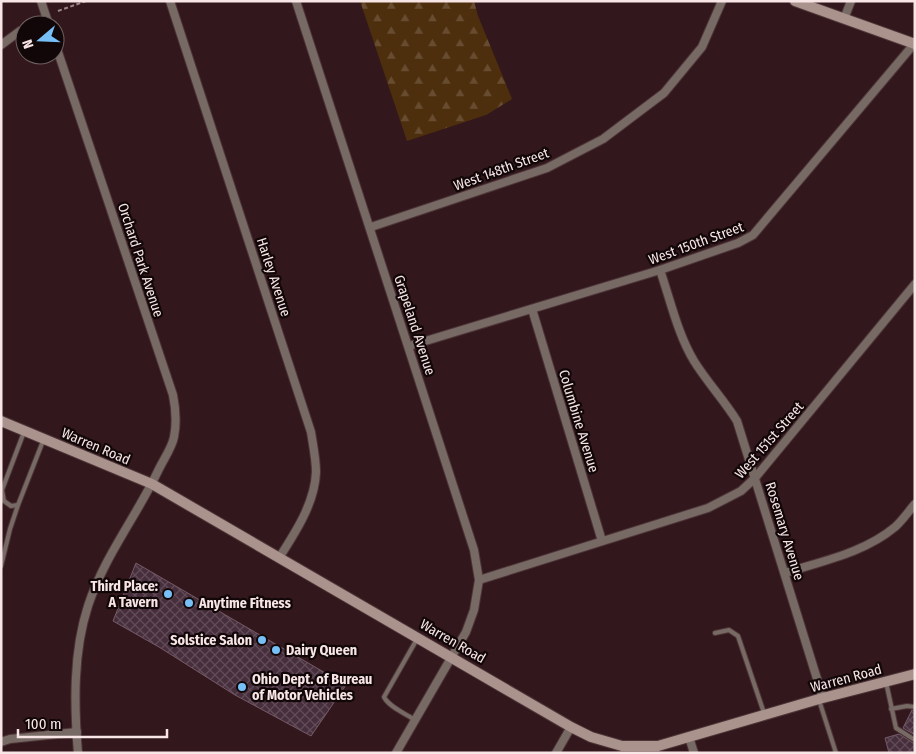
<svg xmlns="http://www.w3.org/2000/svg" width="916" height="754" font-family="'Fira Sans Condensed',sans-serif">
	<style>
		.forest { fill: url(#forest-firs) }
		.building { fill: url(#building-cross-hatch); stroke: #765a68 }
		.lines { fill: none; stroke-linecap: round; stroke-linejoin: round }
		.service-casing { stroke: #4e3538; stroke-width: 6 }
		.minor-casing { stroke: #4e3538; stroke-width: 10 }
		.secondary-casing { stroke: #4e3538; stroke-width: 12 }
		.path { stroke: #9a8587; stroke-width: 2; stroke-dasharray: 4 2.5; stroke-linecap: butt }
		.service { stroke: #776a65; stroke-width: 4 }
		.minor { stroke: #776a65; stroke-width: 8 }
		.secondary { stroke: #a9938c; stroke-width: 10 }
		.poi-dot { fill: #77c0f7; stroke: #120708; stroke-width: 2 }
		.labels { text-anchor: middle; stroke-width: 4.5; stroke-linejoin: round; paint-order: stroke }
		.street-label { font-size: 14px; fill: #f8e6e7; stroke: #120708 }
		.poi-label { font-size: 14px; font-weight: bold; fill: #f8e6e7; stroke: #120708; text-anchor: start }
	</style>
	<defs>
		<pattern id="forest-firs" width="22" height="20" patternUnits="userSpaceOnUse" patternTransform="scale(1.25)"><rect width="22" height="20" fill="#4d2e0d"/><path d="M5 1l3.5 6h-7zM16 11l3.5 6h-7z" fill="#674c30"/></pattern>
		<pattern id="building-cross-hatch" width="8" height="8" patternUnits="userSpaceOnUse" patternTransform="scale(1.25)"><rect width="8" height="8" fill="#472e3c"/><path d="M0 0l8 8M0 8l8-8" fill="none" stroke="#624c58"/></pattern>
	</defs>
	<rect width="100%" height="100%" fill="#32181c"/>
	<polygon class="forest" points="360,1 474,1 478,16 512,99 486,115 407,141"/>
	<g class="building">
		<polygon points="136,563 346,685 311,736 235,695 159,647 113,621"/>
		<polygon points="912,710 915,711 915,735 903,728"/>
		<polygon points="899,734 915,744 915,753 889,753 885,738"/>
	</g>
	<g class="lines">
		<g class="service-casing">
			<g id="service">
				<polyline points="24,432 2,490 4,501 11,506 18,505 43,441"/>
				<polyline points="1,566 10,529 18,505"/>
				<polyline points="715,633 729,630 738,636 764,713"/>
				<polyline points="886,682 896,728 915,740"/>
				<polyline points="819,700 836,753"/>
				<polyline points="891,709 907,706 915,707"/>
				<path d="M415,720c-9,-6 -26,-13 -31,-23l33,-58"/>
			</g>
		</g>
		<g class="minor-casing">
			<g id="minor">
				<polyline points="41,1 49,25"/>
				<path d="M170,1l141,431c2,13 5,27 5,40 -1,31 -21,61 -37,86"/>
				<polyline points="296,1 474,550 479,580 474,610 466,632 396,753"/>
				<polyline points="844,19 851,1"/>
				<path d="M55,43l118,352c3,15 4,27 1,42 -2,11 -11,23 -16,34 -22,46 -54,86 -70,135 -15,46 -14,99 -10,147"/>
				<polyline points="1,45 20,31 25,30"/>
				<polyline points="371,227 547,168 603,139 664,93 702,47 722,1"/>
				<path d="M660,270c10,29 18,65 34,91 13,21 30,39 43,60l86,277"/>
				<polyline points="532,309 602,541"/>
				<polyline points="409,346 660,270 738,243 753,235 914,44"/>
				<path d="M785,573c37,-12 79,-20 110,-46 7,-6 13,-15 20,-23"/>
				<polyline points="479,580 708,508 741,491 755,478 915,284"/>
				<polyline points="689,737 694,753"/>
				<polyline points="1,742 10,739 77,732"/>
				<polyline points="556,753 571,727"/>
			</g>
		</g>
		<g class="secondary-casing">
			<g id="secondary">
				<polyline points="795,1 915,44"/>
				<polyline points="1,421 152,484 571,727 591,737 622,746 658,746 819,699 915,674"/>
			</g>
		</g>
		<polyline class="path" points="58,11 86,1"/>
		<use href="#service" class="service"/>
		<use href="#minor" class="minor"/>
		<use href="#secondary" class="secondary"/>
	</g>
	<g class="poi-dot">
		<circle cx="168" cy="594" r="5"/>
		<circle cx="189" cy="603" r="5"/>
		<circle cx="262" cy="640" r="5"/>
		<circle cx="276" cy="650" r="5"/>
		<circle cx="242" cy="687" r="5"/>
	</g>
	<g class="labels">
		<g class="street-label">
			<text transform="translate(501 169) rotate(-20)" y="5">West 148th Street</text>
			<text transform="translate(696 243) rotate(-20)" y="5">West 150th Street</text>
			<text transform="translate(141 260) rotate(72)" y="5">Orchard Park Avenue</text>
			<text transform="translate(274 277) rotate(72)" y="5">Harley Avenue</text>
			<text transform="translate(415 325) rotate(72)" y="5">Grapeland Avenue</text>
			<text transform="translate(579 421) rotate(73)" y="5">Columbine Avenue</text>
			<text transform="translate(769 440) rotate(-49)" y="5">West 151st Street</text>
			<text transform="translate(96 446) rotate(23)" y="5">Warren Road</text>
			<text transform="translate(785 531) rotate(73)" y="5">Rosemary Avenue</text>
			<text transform="translate(453 641) rotate(30)" y="5">Warren Road</text>
			<text transform="translate(846 678) rotate(-15)" y="5">Warren Road</text>
		</g>
		<g class="poi-label">
			<text x="158" y="591" text-anchor="end">Third Place:<tspan x="158" dy="16">A Tavern</tspan></text>
			<text x="199" y="608">Anytime Fitness</text>
			<text x="252" y="645" text-anchor="end">Solstice Salon</text>
			<text x="286" y="655">Dairy Queen</text>
			<text x="252" y="684">Ohio Dept. of Bureau<tspan x="252" dy="16">of Motor Vehicles</tspan></text>
		</g>
	</g>
	<rect width="916" height="754" fill="none" stroke="#f8e6e7" stroke-width="5"/>
	<g transform="translate(40 40) rotate(251)"><circle r="24" fill="#120708" stroke="#6e6061"/>
	<path d="M0-4L9 19L0 12L-9 19Z" fill="#77c0f7"/>
	<text y="-8" font-size="14" font-weight="bold" text-anchor="middle" fill="#f8e6e7">N</text>
	</g>
	<path d="M18 729v8h149v-8" fill="none" stroke="#f8e6e7" stroke-width="2.5"/>
	<text x="25" y="729" font-size="15" fill="#f8e6e7" stroke="#120708" stroke-width="4" paint-order="stroke">100 m</text>
</svg>
